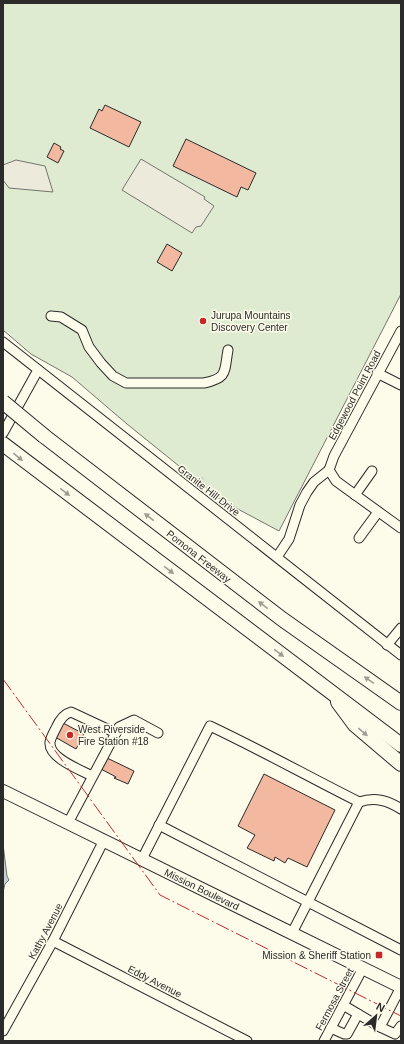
<svg xmlns="http://www.w3.org/2000/svg" width="404" height="1044" font-family="Helvetica,sans-serif">
	<style>
		.green { fill: #deebd1; stroke: #74746e }
		.parking { fill: #eceadb; stroke: #74746e }
		.water { fill: #c7d0d0; stroke: #74746e }
		.lines { fill: none; stroke-linecap: round; stroke-linejoin: round }
		.stream { stroke: #c7d0d0; stroke-width: 2.5 }
		.building { fill: #f2b8a0; stroke: #2b2b2b }
		.minor-casing { stroke: #2b2b2b; stroke-width: 11 }
		.major-casing { stroke: #2b2b2b; stroke-width: 14 }
		.highway-casing { stroke: #2b2b2b; stroke-width: 16 }
		.minor { stroke: #fdfbea; stroke-width: 9 }
		.major { stroke: #fdfbea; stroke-width: 12 }
		.highway { stroke: #fdfbea; stroke-width: 14 }
		.highway-bridge-casing { stroke: #2b2b2b; stroke-width: 16; stroke-linecap: butt }
		.highway-bridge { stroke: #fdfbea; stroke-width: 14 }
		.power { stroke: #c62828; stroke-width: 1; stroke-dasharray: 14 3 2 3; stroke-linecap: butt }
		.oneway { fill: #9e9d94 }
		.poi-dot { fill: #c62828; stroke: #fdfbea; stroke-width: 1.5 }
		.labels { text-anchor: middle; stroke-width: 3; stroke-linejoin: round; paint-order: stroke }
		.poi-label { font-size: 10px; fill: #2b2b2b; stroke: #fdfbea; text-anchor: start }
		.street-label { font-size: 10px; fill: #2b2b2b; stroke: #fdfbea }
	</style>
	<rect width="100%" height="100%" fill="#fdfbea"/>
	<polygon class="green" points="3,3 401,3 401,294 279,531 221,500 127,424 72,377 31,354 3,330"/>
	<g class="parking">
		<polygon points="141,159 205,197 204,199 214,206 201,226 196,227 192,233 122,190"/>
		<polygon points="16,160 45,166 53,192 9,188 3,180 3,165"/>
	</g>
	<polygon class="water" points="3,844 7,876 9,880 5,884 3,892"/>
	<g class="lines">
		<polyline class="stream" points="202,490 202,478"/>
	</g>
	<g class="building">
		<polygon points="105,105 141,122 129,147 90,128 99,109 102,111"/>
		<polygon points="186,139 256,173 248,190 241,187 237,197 173,166"/>
		<polygon points="54,143 61,147 60,149 64,151 58,163 47,157"/>
		<polygon points="167,244 182,253 172,271 157,262"/>
		<polygon points="63,723 84,734 76,749 55,737"/>
		<polygon points="107,758 134,771 128,784 114,778 116,777 101,769"/>
		<polygon points="264,774 335,810 307,867 288,858 285,863 275,857 274,861 247,848 255,835 238,826"/>
	</g>
	<g class="lines">
		<g class="minor-casing">
			<g id="minor">
				<path d="M51,316l10,1 21,13 7,17 12,16 12,13 13,7h78c24,-5 20,-11 24,-33"/>
				<polyline points="3,342 401,655"/>
				<polyline points="377,373 401,385"/>
				<polyline points="3,433 38,370"/>
				<polyline points="329,470 334,456 401,331"/>
				<polyline points="329,470 336,481 401,528"/>
				<polyline points="355,495 372,471"/>
				<polyline points="359,538 378,512"/>
				<polyline points="277,557 289,539 300,505 307,492 314,482 329,470"/>
				<polyline points="387,645 401,628"/>
				<path d="M92,776c-11,-6 -44,-18 -42,-34 1,-5 4,-10 6,-14 3,-7 7,-14 15,-16l45,21"/>
				<path d="M359,802c16,-5 28,-2 42,7"/>
				<polyline points="68,823 119,727 134,720 158,733"/>
				<polyline points="159,825 401,950"/>
				<path d="M142,859l68,-133c51,24 99,51 149,76l-67,131"/>
				<polyline points="53,941 247,1041"/>
				<polyline points="343,1005 380,1027 401,987"/>
				<polyline points="380,1027 395,1034 401,1026"/>
				<polyline points="331,1028 344,1034 347,1034 358,1014"/>
				<polyline points="3,1031 53,941 104,840"/>
				<polyline points="324,1041 363,968"/>
			</g>
		</g>
		<g class="major-casing">
			<polyline id="major" points="3,791 401,987"/>
		</g>
		<g class="highway-casing">
			<g id="highway">
				<polyline points="44,436 282,619 401,703"/>
				<polyline points="3,444 401,745"/>
				<polyline points="338,702 355,725 401,764"/>
			</g>
		</g>
		<use href="#minor" class="minor"/>
		<use href="#major" class="major"/>
		<use href="#highway" class="highway"/>
		<g class="highway-bridge-casing">
			<polyline id="highway-bridge" points="3,402 44,436"/>
		</g>
		<use href="#highway-bridge" class="highway-bridge"/>
		<polyline class="power" points="3,679 160,895 401,1016"/>
	</g>
	<defs><path id="oneway-solid" d="M-6-.8H1V-3.2L6.5 0L1 3.2V.8H-6Z"/></defs>
	<g class="oneway">
		<use href="#oneway-solid" transform="translate(18 457) rotate(39)"/>
		<use href="#oneway-solid" transform="translate(65 492) rotate(37)"/>
		<use href="#oneway-solid" transform="translate(149 517) rotate(-142)"/>
		<use href="#oneway-solid" transform="translate(169 570) rotate(37)"/>
		<use href="#oneway-solid" transform="translate(263 605) rotate(-142)"/>
		<use href="#oneway-solid" transform="translate(279 653) rotate(37)"/>
		<use href="#oneway-solid" transform="translate(369 680) rotate(-145)"/>
		<use href="#oneway-solid" transform="translate(363 732) rotate(40)"/>
	</g>
	<g class="poi-dot">
		<circle cx="203" cy="321" r="4"/>
		<circle cx="70" cy="735" r="4"/>
		<rect x="375" y="951" width="8" height="8" rx="2"/>
	</g>
	<g class="labels">
		<g class="poi-label">
			<text x="211" y="319">Jurupa Mountains<tspan x="211" dy="12">Discovery Center</tspan></text>
			<text x="78" y="733">West Riverside<tspan x="78" dy="12">Fire Station #18</tspan></text>
			<text x="371" y="959" text-anchor="end">Mission &amp; Sheriff Station</text>
		</g>
		<g class="street-label">
			<text transform="translate(354 395) rotate(-62)" y="4">Edgewood Point Road</text>
			<text transform="translate(209 490) rotate(38)" y="4">Granite Hill Drive</text>
			<text transform="translate(199 556) rotate(38)" y="4">Pomona Freeway</text>
			<text transform="translate(202 889) rotate(26)" y="4">Mission Boulevard</text>
			<text transform="translate(45 931) rotate(-62)" y="4">Kathy Avenue</text>
			<text transform="translate(155 981) rotate(27)" y="4">Eddy Avenue</text>
			<text transform="translate(334 999) rotate(-62)" y="4">Fermosa Street</text>
		</g>
	</g>
	<rect width="404" height="1044" fill="none" stroke="#2b2b2b" stroke-width="8"/>
	<g transform="translate(376 1016) rotate(28)" stroke="#fdfbea" stroke-width="3" paint-order="stroke">
	<path d="M0-3L7 15L0 10L-7 15Z" fill="#2b2b2b"/>
	<text y="-6" font-size="11" font-weight="bold" text-anchor="middle" fill="#2b2b2b">N</text>
	</g>
</svg>
